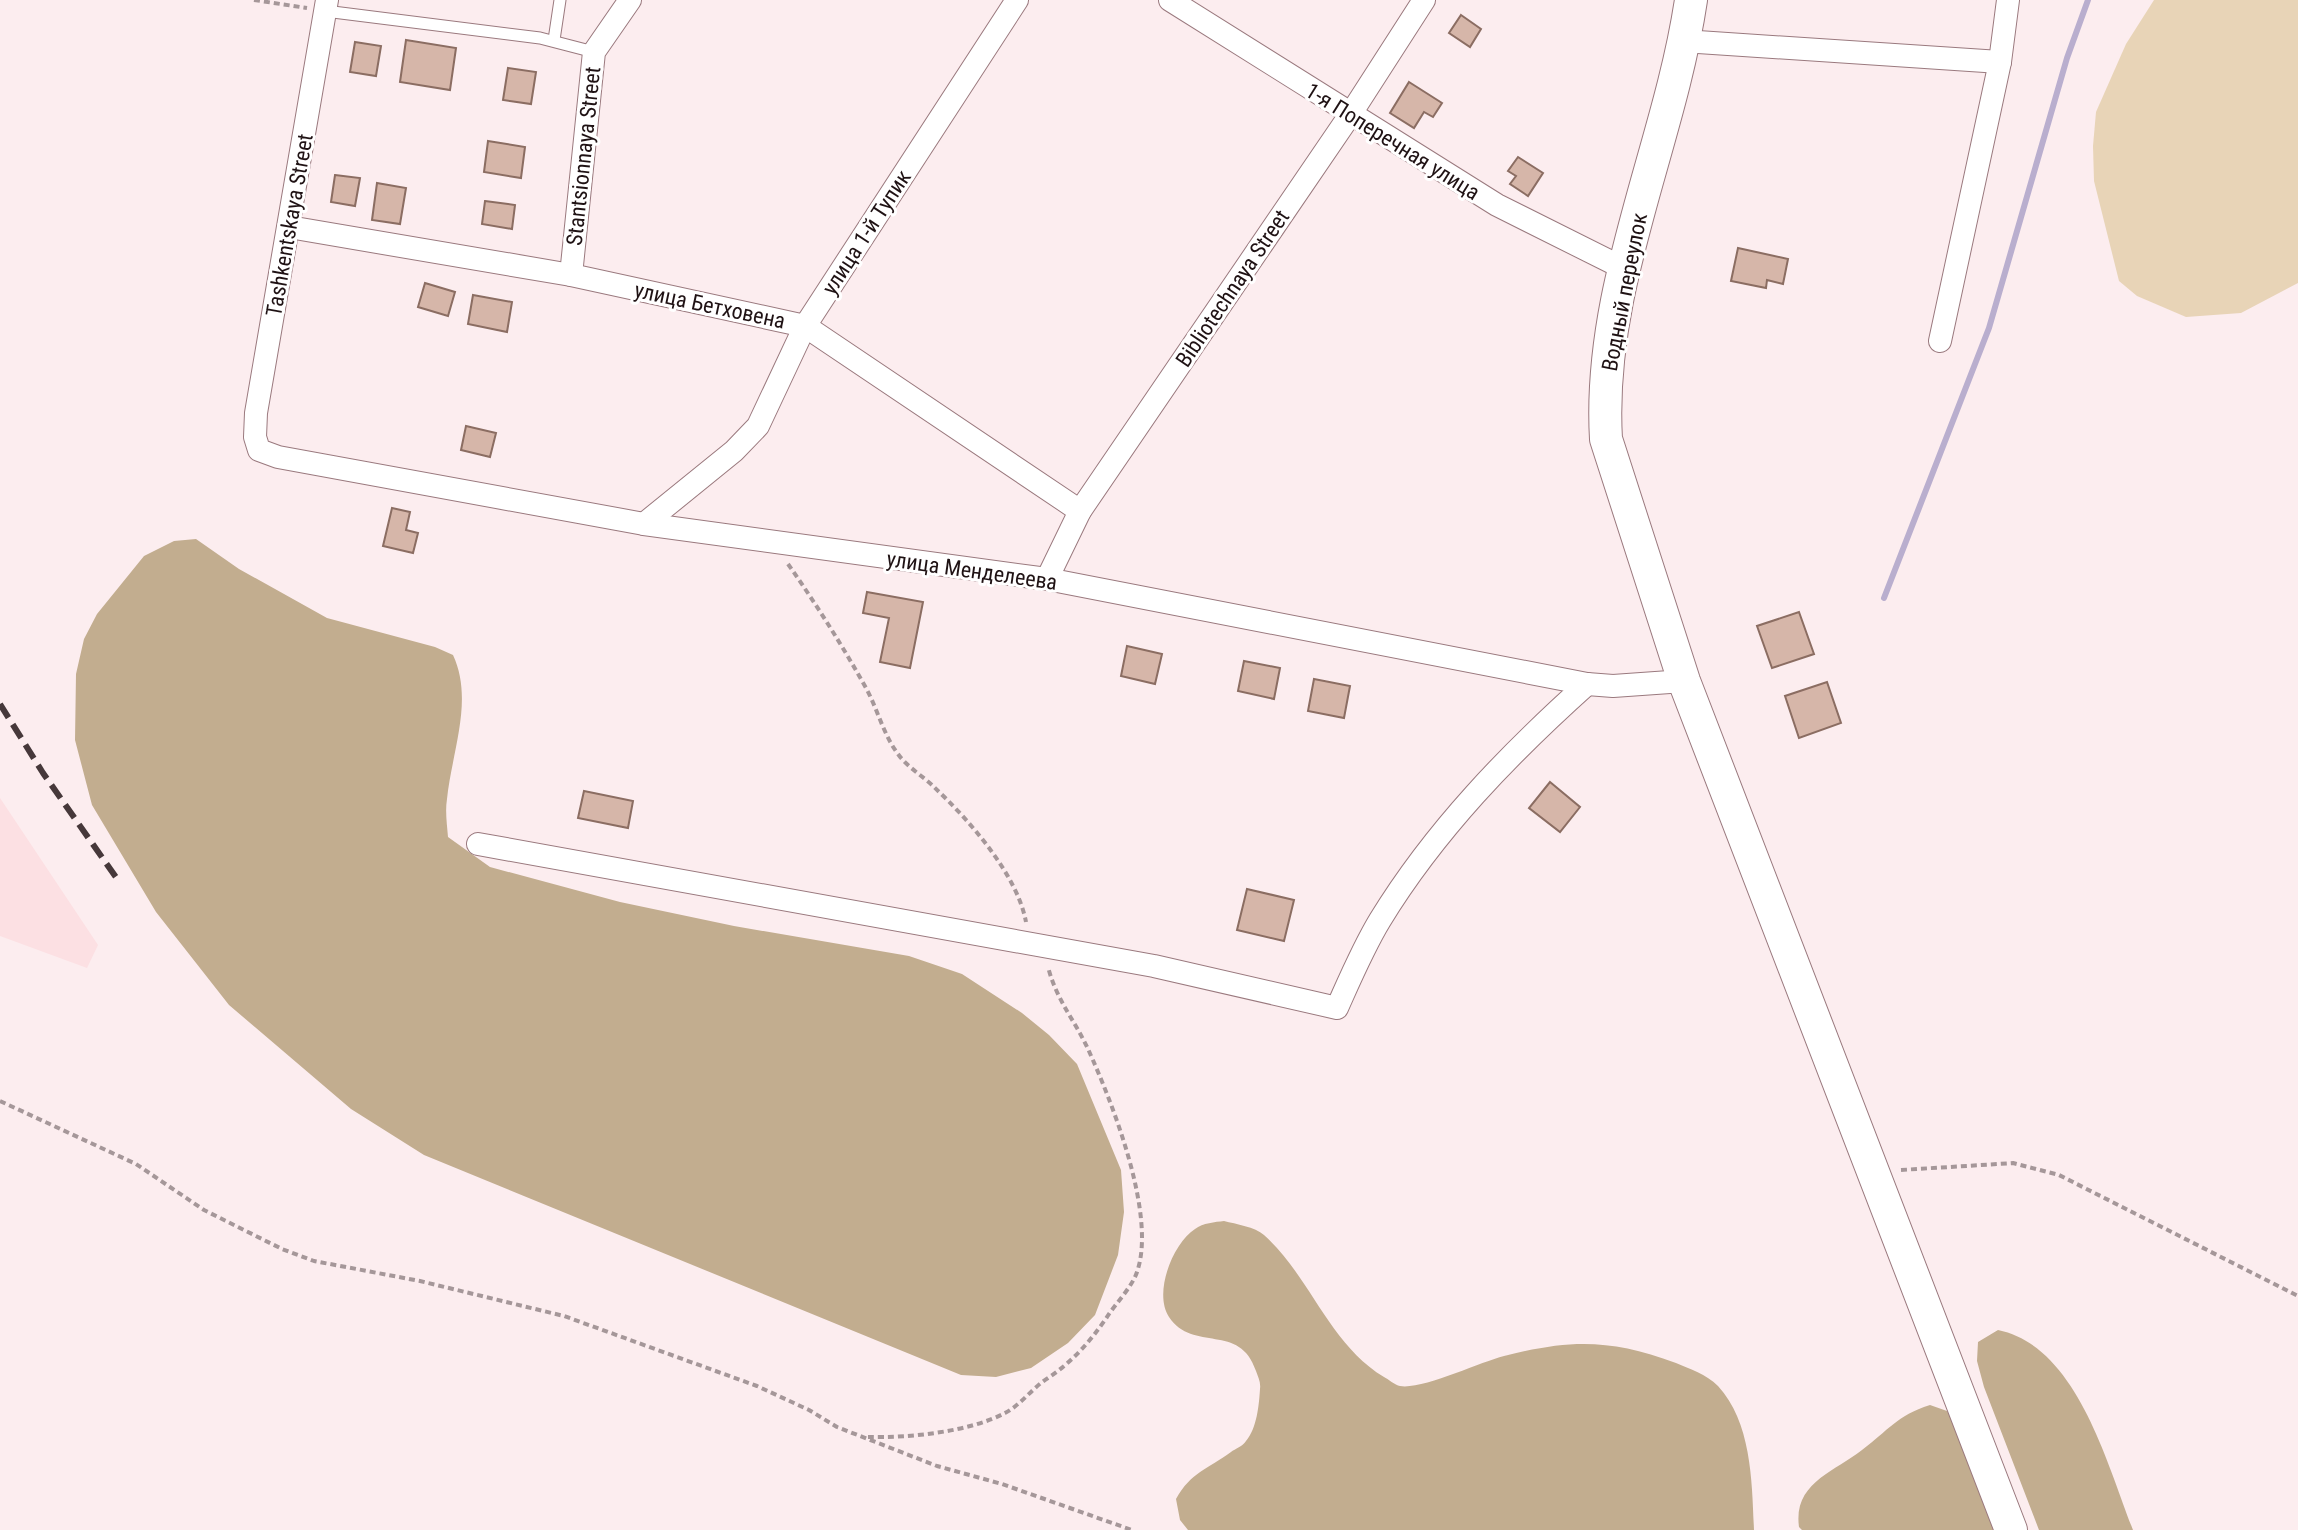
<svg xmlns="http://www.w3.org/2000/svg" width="2298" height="1530" font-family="'Roboto Condensed',sans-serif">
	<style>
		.built { fill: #fce0e3 }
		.green { fill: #e8d4b7 }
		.forest { fill: #c2ad8f }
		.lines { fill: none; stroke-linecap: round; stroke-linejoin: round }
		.stream { stroke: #b9aece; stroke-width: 6 }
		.building { fill: #d6b6a9; stroke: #8b6d62; stroke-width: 2 }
		.lane-casing { stroke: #9a797e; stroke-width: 13 }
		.street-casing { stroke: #9a797e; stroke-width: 24 }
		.secondary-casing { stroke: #9a797e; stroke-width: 34 }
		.path { stroke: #a59799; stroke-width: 4; stroke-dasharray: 6 4; stroke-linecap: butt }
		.lane { stroke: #fff; stroke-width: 11 }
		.street { stroke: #fff; stroke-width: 22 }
		.secondary { stroke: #fff; stroke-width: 32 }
		.rail { stroke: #46383a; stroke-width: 6; stroke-dasharray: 16 8; stroke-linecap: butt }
		.labels { text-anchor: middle; stroke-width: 6; stroke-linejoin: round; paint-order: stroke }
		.street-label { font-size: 22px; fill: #1f1214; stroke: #fff }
	</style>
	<rect width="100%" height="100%" fill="#fcedef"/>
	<polygon class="built" points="0,798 98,945 87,968 0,936"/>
	<polygon class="green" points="2154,0 2298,0 2298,283 2241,313 2186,317 2137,296 2119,281 2094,181 2093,146 2096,112 2126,44"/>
	<g class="forest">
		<path d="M196,539l43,30 88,49 108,29 18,8c21,45 -1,96 -6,144 -2,12 0,25 1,38l42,30 130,35 114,24 175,30 53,18 60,39 27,22 28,29 44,106 3,42 -6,43 -23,60 -27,28 -37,25 -35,9 -35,-2 -537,-220 -73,-46 -122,-104 -73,-93 -64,-107 -17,-65 1,-66 8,-35 13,-25 47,-58 30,-15z"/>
		<path d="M1224,1221c12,3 31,6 40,14 46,41 65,109 120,142 4,2 11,8 16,9 22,4 80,-24 104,-30 67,-17 107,-17 172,7 14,6 30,11 42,23 34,37 34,97 36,144h-566l-8,-10 -4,-21c15,-27 32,-30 55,-47 4,-3 12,-6 15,-11 11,-13 13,-36 14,-52 1,-7 -2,-12 -4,-18 -16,-49 -63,-18 -87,-54 -16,-24 4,-74 26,-88 8,-6 20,-7 29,-8z"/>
		<path d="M1998,1330c79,16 109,134 135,200h-94l-55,-143 -7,-26 1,-19z"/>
		<path d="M1930,1405l17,6 10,16 38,103h-193l-3,-3c-6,-44 35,-55 63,-77 27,-20 34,-34 68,-45z"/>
	</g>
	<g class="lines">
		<polyline class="stream" points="1884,598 1989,328 2067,58 2088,0"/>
	</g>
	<g class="building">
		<polygon points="1461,15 1481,29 1470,47 1449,33"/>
		<polygon points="406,40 456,48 450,90 400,82"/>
		<polygon points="355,42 381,46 376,76 350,72"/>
		<polygon points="508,68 536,72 531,104 503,100"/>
		<polygon points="1409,82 1442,103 1433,117 1424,112 1414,128 1390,113"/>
		<polygon points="488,141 525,147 521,178 484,172"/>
		<polygon points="1518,157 1543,173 1528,196 1510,184 1516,176 1508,171"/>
		<polygon points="335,175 360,178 355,206 331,202"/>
		<polygon points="377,183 406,188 400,224 372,220"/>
		<polygon points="485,201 515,205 512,229 482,224"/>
		<polygon points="1738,248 1788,259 1783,284 1767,280 1766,288 1731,281"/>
		<polygon points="425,283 455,292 448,316 418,307"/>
		<polygon points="473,295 512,302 507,332 468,324"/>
		<polygon points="466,426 496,433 490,457 461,450"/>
		<polygon points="392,508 410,512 406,530 418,533 413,553 383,546"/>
		<polygon points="867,592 923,602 910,668 880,662 889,618 863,613"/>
		<polygon points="1799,612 1814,654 1772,668 1757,626"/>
		<polygon points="1127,646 1162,654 1155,684 1121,676"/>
		<polygon points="1244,661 1280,668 1274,699 1238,691"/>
		<polygon points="1314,679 1350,686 1344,718 1308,711"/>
		<polygon points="1827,682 1841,723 1799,738 1785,696"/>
		<polygon points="1550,782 1580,807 1560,832 1529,808"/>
		<polygon points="584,791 633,801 628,828 578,818"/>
		<polygon points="1247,889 1294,900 1284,941 1237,930"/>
	</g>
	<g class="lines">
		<g class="lane-casing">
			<g id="lane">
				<polyline points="325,11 540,38 594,52"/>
				<polyline points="554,40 560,0"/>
			</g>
		</g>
		<g class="street-casing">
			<g id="street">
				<polyline points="327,0 256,413 255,437 259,450 278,457 644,524 1047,579 1587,684 1613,686 1684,681"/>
				<polyline points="1170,0 1497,205 1623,268"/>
				<polyline points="1683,41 2000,62"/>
				<polyline points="289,227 571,275 805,326 1080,511"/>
				<polyline points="571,275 594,52 630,0"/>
				<polyline points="1940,341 2000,62 2008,0"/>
				<polyline points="644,524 734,451 758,426 805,326 1017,0"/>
				<polyline points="1047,579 1080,511 1350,115 1424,0"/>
				<path d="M478,844l676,122 183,42c13,-29 26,-60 43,-88 55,-90 129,-166 207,-236"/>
			</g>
		</g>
		<g class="secondary-casing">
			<path id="secondary" d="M1691,0c-22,147 -94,287 -85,439l78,242 327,849"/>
		</g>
		<g class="path">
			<polyline points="254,0 307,8"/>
			<path d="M788,564c28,40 54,81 78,124 12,22 17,46 32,66 9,13 25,22 36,33 35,33 83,87 92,135"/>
			<polyline points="0,1101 136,1164 204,1210 282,1249 314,1261 420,1281 564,1316 757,1386 809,1410 837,1427 937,1466 1002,1484 1132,1530"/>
			<polyline points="1901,1170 2013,1163 2059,1175 2298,1296"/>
			<path d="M868,1437c41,1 101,-5 137,-24 17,-9 27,-25 43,-35 24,-16 42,-36 59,-61 9,-14 25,-30 30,-45 20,-57 -25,-170 -49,-223 -14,-30 -31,-48 -40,-82"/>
		</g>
		<use href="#lane" class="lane"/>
		<use href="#street" class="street"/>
		<use href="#secondary" class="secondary"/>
		<polyline class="rail" points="0,704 43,773 120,883"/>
	</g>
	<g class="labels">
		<g class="street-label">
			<text transform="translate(1393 141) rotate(32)" y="8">1-я Поперечная улица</text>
			<text transform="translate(583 156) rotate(-84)" y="8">Stantsionnaya Street</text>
			<text transform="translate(289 225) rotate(-80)" y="8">Tashkentskaya Street</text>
			<text transform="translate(866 232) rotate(-57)" y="8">улица 1-й Тупик</text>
			<text transform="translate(1232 288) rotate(-56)" y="8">Bibliotechnaya Street</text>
			<text transform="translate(1624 292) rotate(-79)" y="8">Водный переулок</text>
			<text transform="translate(710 305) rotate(12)" y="8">улица Бетховена</text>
			<text transform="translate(972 570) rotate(8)" y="8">улица Менделеева</text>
		</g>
	</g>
</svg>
